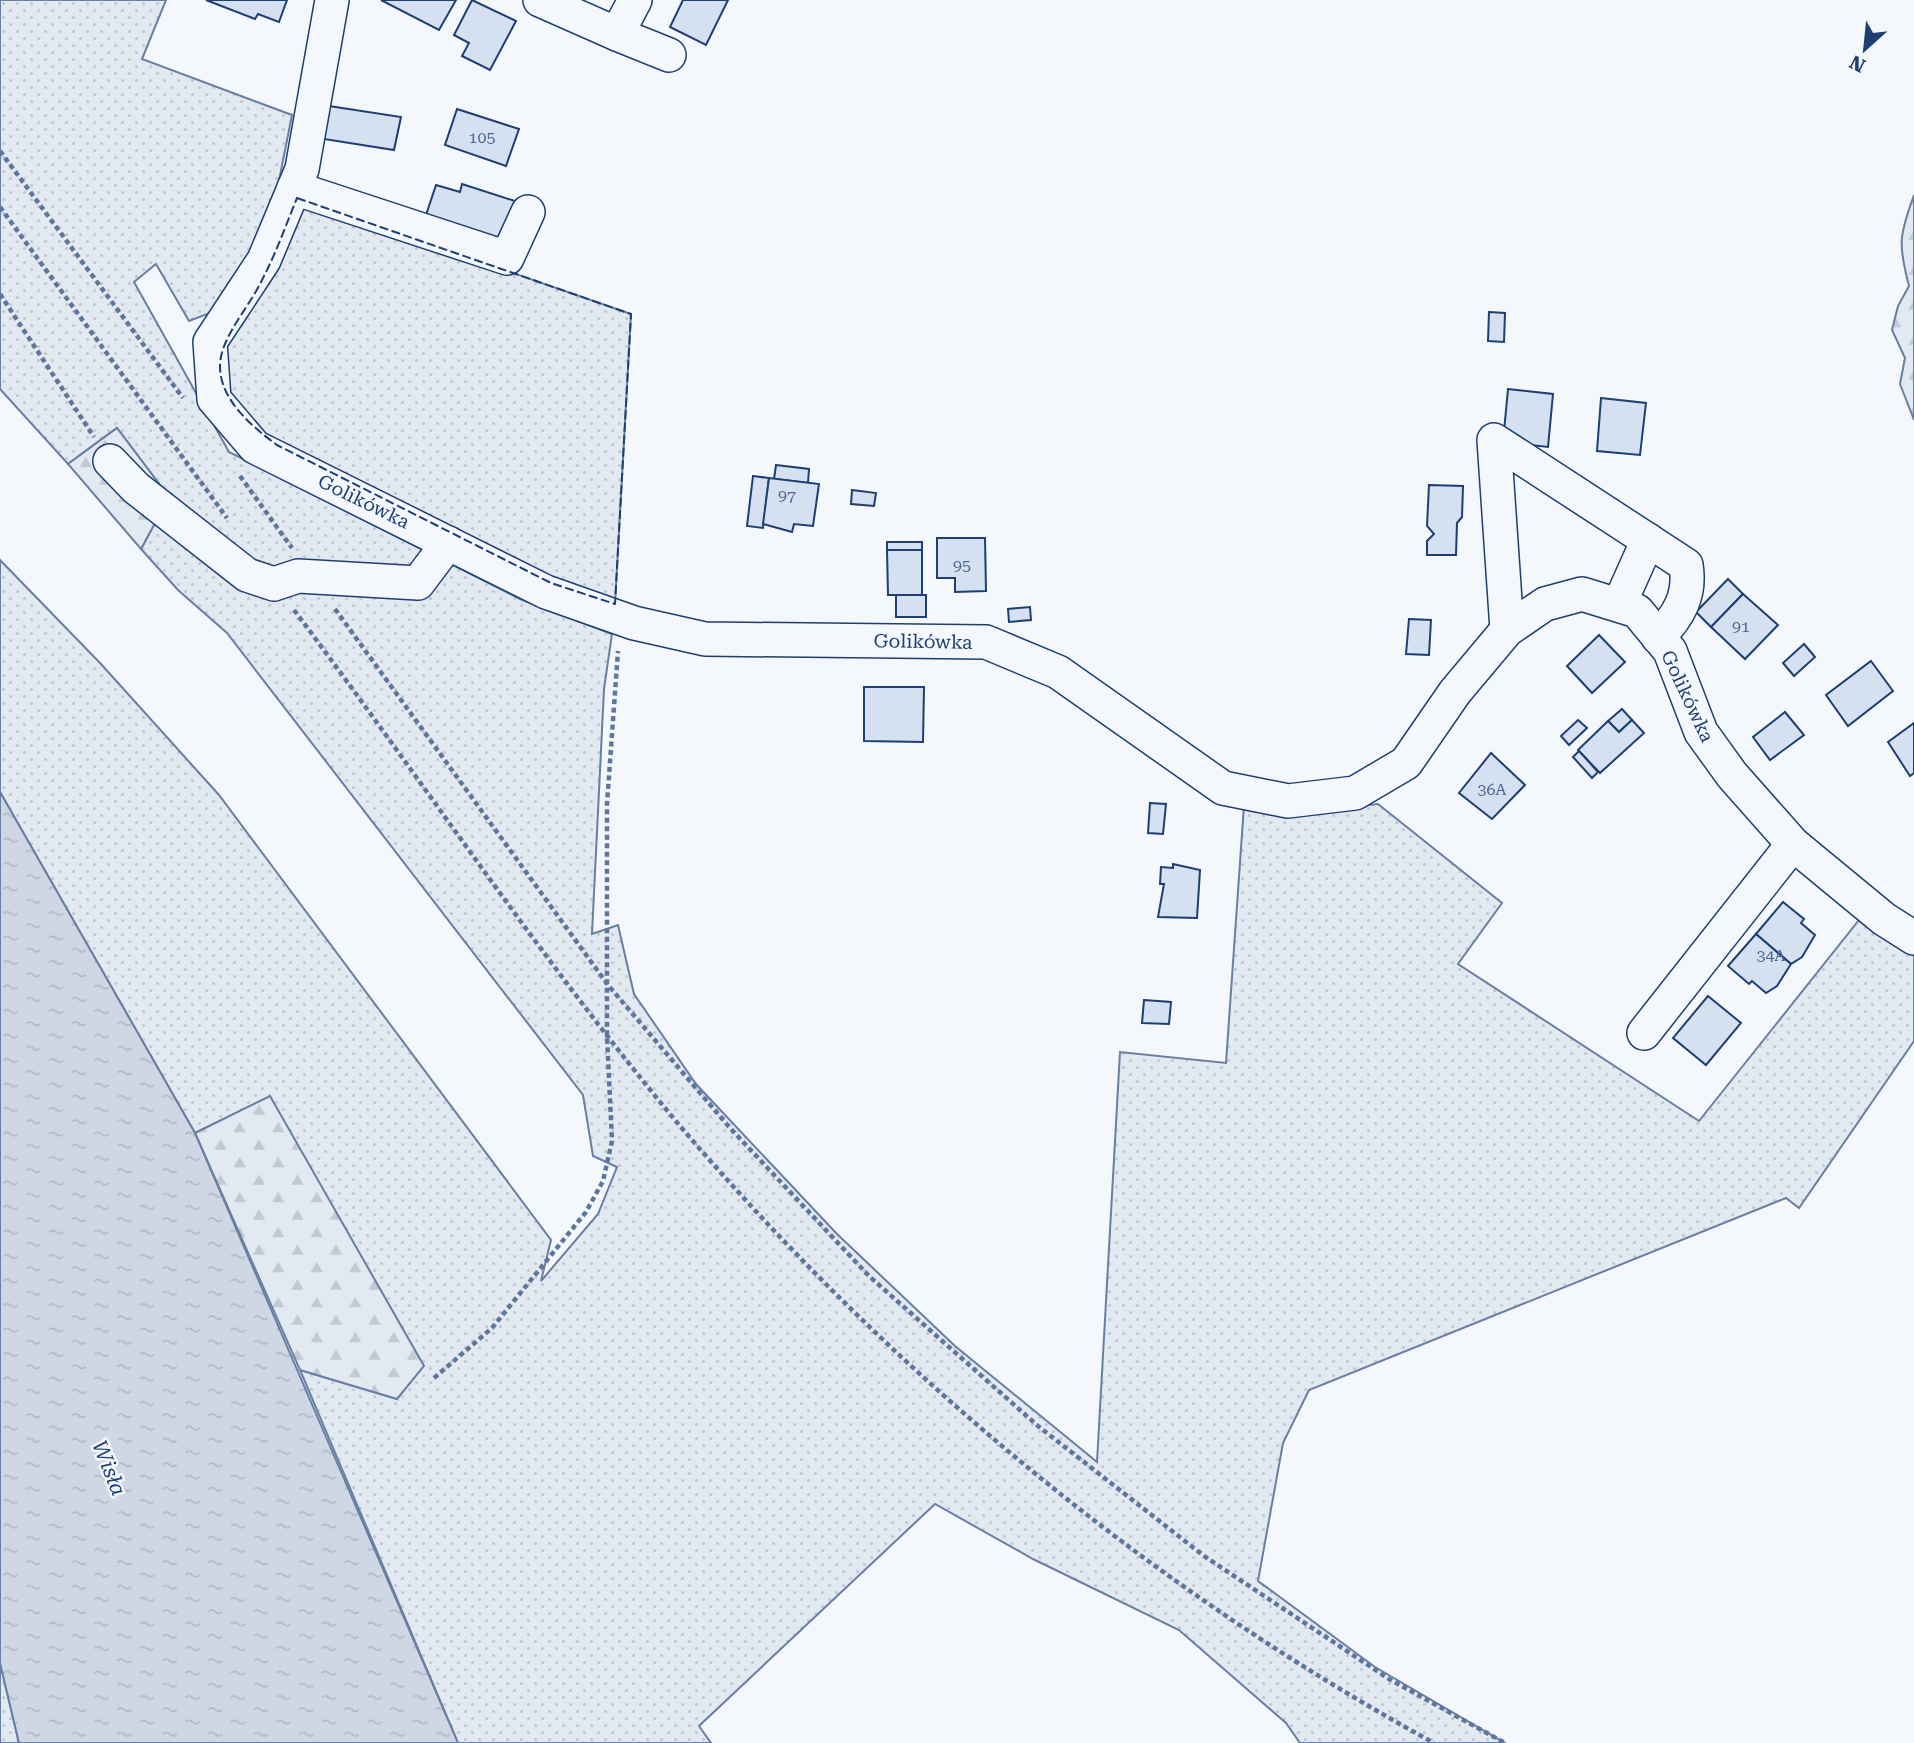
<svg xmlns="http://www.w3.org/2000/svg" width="1914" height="1743" font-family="'Roboto Serif',serif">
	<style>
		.grass { fill: url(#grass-dots); stroke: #687fa3; stroke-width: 2 }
		.forest { fill: url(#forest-firs); stroke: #687fa3; stroke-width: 2 }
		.water { fill: url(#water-ripples); stroke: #687fa3; stroke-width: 2 }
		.building { fill: #d5e0f0; stroke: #1d3f73; stroke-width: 2 }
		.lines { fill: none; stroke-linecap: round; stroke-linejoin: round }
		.minor-casing { stroke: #1d3f73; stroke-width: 36 }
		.path { stroke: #5e769c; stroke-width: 4.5; stroke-dasharray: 5 3.5; stroke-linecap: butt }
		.minor { stroke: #f4f7fb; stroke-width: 33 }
		.fence { stroke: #1d3f73; stroke-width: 2; stroke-dasharray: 9 3.5; stroke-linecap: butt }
		.labels { text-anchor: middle; stroke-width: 5; stroke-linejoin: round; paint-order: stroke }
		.number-label { font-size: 16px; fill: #4b6792 }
		.street-label { font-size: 19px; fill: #1d3f73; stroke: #f4f7fb }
		.water-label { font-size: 21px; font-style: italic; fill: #1d3f73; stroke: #f4f7fb }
	</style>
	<defs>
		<pattern id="grass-dots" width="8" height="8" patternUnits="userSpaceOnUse" patternTransform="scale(1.75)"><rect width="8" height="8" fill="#e3e9f0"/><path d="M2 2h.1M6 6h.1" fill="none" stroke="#c2c9d1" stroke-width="1.8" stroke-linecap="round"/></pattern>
		<pattern id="forest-firs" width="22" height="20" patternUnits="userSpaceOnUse" patternTransform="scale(1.75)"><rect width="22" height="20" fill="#e3e9f0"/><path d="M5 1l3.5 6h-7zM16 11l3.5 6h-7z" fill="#c2c9d1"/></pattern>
		<pattern id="water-ripples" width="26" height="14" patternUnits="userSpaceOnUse" patternTransform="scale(1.75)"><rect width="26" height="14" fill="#cfd7e4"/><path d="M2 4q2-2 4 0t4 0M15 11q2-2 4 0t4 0" fill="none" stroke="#b1bac7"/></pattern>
	</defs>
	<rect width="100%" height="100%" fill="#f4f7fb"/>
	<g class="grass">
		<polygon points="0,0 166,0 142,59 292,115 275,201 250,256 210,313 189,321 156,264 134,282 229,452 520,599 612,634 604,689 592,934 618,925 634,994 696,1084 837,1234 955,1346 1097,1462 1120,1052 1226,1063 1244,805 1300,813 1378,804 1502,903 1458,964 1699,1121 1859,920 1914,954 1914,1041 1799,1208 1786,1198 1309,1390 1283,1443 1258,1581 1375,1667 1505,1743 1300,1743 1286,1723 1179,1630 1033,1559 935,1504 699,1726 711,1743 458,1743 300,1370 397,1399 270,1097 195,1133 0,792 0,560 101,664 219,795 551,1240 541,1281 598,1214 617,1167 593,1156 583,1095 227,633 178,590 141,549 169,497 117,428 68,464 0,389"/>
		<polygon points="297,198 631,314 615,604 551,583 277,445 228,398 223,349"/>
		<polygon points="0,1663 19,1743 0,1743"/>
	</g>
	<g class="forest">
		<path d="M1914,195v225l-14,-36 5,-26 -13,-28 6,-24 11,-20c-11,-42 -10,-50 5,-91z"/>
		<polygon points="117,428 169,497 141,549 68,464"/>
		<polygon points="270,1096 424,1366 397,1399 300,1370 195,1133"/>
	</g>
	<polygon class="water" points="0,792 195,1133 458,1743 19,1743 0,1663"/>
	<g class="building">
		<polygon points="206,0 287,0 279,22 258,14 255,19"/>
		<polygon points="381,0 456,0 439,30"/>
		<polygon points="472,0 516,21 490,70 462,56 469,43 454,35"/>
		<polygon points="683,0 728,0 706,45 670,27"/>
		<polygon points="329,106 401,117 394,150 324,139"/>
		<polygon points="457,109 519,129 506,166 445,145"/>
		<polygon points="462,184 521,203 506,248 424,221 436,185 460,192"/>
		<polygon points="1489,312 1505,313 1504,342 1488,341"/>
		<polygon points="1508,389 1553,394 1548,447 1503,442"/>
		<polygon points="1601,398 1646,403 1640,455 1597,451"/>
		<polygon points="776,465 809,469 808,483 774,479"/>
		<polygon points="753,476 769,478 763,528 747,526"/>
		<polygon points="769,478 819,484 813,526 794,524 792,532 763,524"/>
		<polygon points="1429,485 1463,486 1462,517 1457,523 1456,555 1427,555 1427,541 1434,534 1427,526"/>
		<polygon points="852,490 876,493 874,506 851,504"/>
		<polygon points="937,538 985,538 986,591 955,592 955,578 937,578"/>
		<rect x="887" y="542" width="35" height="8"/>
		<polygon points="887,550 922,550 922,595 888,595"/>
		<polygon points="1728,579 1743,594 1711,627 1696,612"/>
		<polygon points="1743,594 1778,625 1745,659 1711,627"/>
		<rect x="896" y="595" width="30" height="22"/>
		<polygon points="1030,607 1031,620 1009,622 1008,609"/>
		<polygon points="1409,619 1431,620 1429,655 1406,654"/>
		<polygon points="1599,635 1625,662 1592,693 1567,666"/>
		<polygon points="1804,644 1815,657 1794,676 1783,663"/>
		<polygon points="1871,661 1893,691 1848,726 1826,695"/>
		<polygon points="864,687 924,687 923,742 864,741"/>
		<polygon points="1622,709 1632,720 1619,732 1608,721"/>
		<polygon points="1785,712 1804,735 1770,760 1753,737"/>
		<polygon points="1578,720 1587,728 1569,745 1561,736"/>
		<polygon points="1632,720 1644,733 1600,773 1578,750 1608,721 1619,732"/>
		<polygon points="1914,723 1914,773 1910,776 1888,742"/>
		<polygon points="1579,751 1598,772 1592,778 1573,757"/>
		<polygon points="1491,753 1525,785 1492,819 1459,793"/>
		<polygon points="1150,803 1166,804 1163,834 1148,833"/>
		<polygon points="1173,864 1200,870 1197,918 1158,917 1164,884 1160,884 1161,867 1173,868"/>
		<polygon points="1783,902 1804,919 1801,923 1815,935 1802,957 1791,964 1756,934"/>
		<polygon points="1756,934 1791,964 1777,986 1766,993 1752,981 1749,984 1728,966"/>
		<polygon points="1708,996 1741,1023 1706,1065 1673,1038"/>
		<polygon points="1144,1000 1171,1002 1169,1024 1142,1023"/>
	</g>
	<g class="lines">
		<g class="minor-casing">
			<g id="minor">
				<polyline points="332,0 302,169 264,260 210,342 214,399 255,447 546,592 634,623 705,639 986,642 1058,672 1223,788 1288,801 1355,793 1406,763 1455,692 1507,630 1545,604 1582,594 1637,611 1670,651 1701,732 1732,775 1793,844 1884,919 1914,938"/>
				<polyline points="540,0 617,34 635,0"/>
				<polyline points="617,34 669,55"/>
				<polyline points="294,188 507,258 528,212"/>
				<polyline points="110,461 136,488 247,575 274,584 298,576 418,583 448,543"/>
				<polyline points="1619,605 1648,540"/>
				<path d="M1507,630l-13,-190 192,125c5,30 -7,51 -28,72"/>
				<polyline points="1644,1033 1793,844"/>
			</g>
		</g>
		<g class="path">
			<polyline points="0,151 183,398"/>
			<polyline points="0,207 227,518"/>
			<polyline points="0,294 94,437"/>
			<polyline points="240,476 292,548"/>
			<polyline points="335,609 608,985 730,1128 869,1276 1038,1426 1204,1556 1389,1679 1505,1743"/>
			<path d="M294,610c128,170 245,347 381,510 211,249 472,466 759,623"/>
			<polyline points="434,1378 492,1328 586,1212 603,1181 612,1141 607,1036 607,804 618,651"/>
		</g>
		<use href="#minor" class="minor"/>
		<path class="fence" d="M297,198l334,116 -16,290 -64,-21 -274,-138c-30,-22 -68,-55 -54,-96 9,-25 29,-47 40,-71 13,-25 23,-53 34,-80z"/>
	</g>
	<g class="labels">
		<g class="number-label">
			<text x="482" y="143">105</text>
			<text x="787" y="501">97</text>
			<text x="962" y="571">95</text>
			<text x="1741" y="632">91</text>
			<text x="1492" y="795">36A</text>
			<text x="1771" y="961">34A</text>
		</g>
		<g class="street-label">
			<text transform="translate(364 501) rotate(26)" y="7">Golikówka</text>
			<text transform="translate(923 641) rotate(1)" y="7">Golikówka</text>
			<text transform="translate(1688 696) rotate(65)" y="7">Golikówka</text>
		</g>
		<g class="water-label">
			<text transform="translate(109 1468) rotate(68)" y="7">Wisła</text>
		</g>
	</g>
	<g transform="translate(1865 49) rotate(207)" stroke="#f4f7fb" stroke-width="5" paint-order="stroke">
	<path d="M0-5L12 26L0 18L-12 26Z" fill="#1d3f73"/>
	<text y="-10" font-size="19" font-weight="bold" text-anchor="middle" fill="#1d3f73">N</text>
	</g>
</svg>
